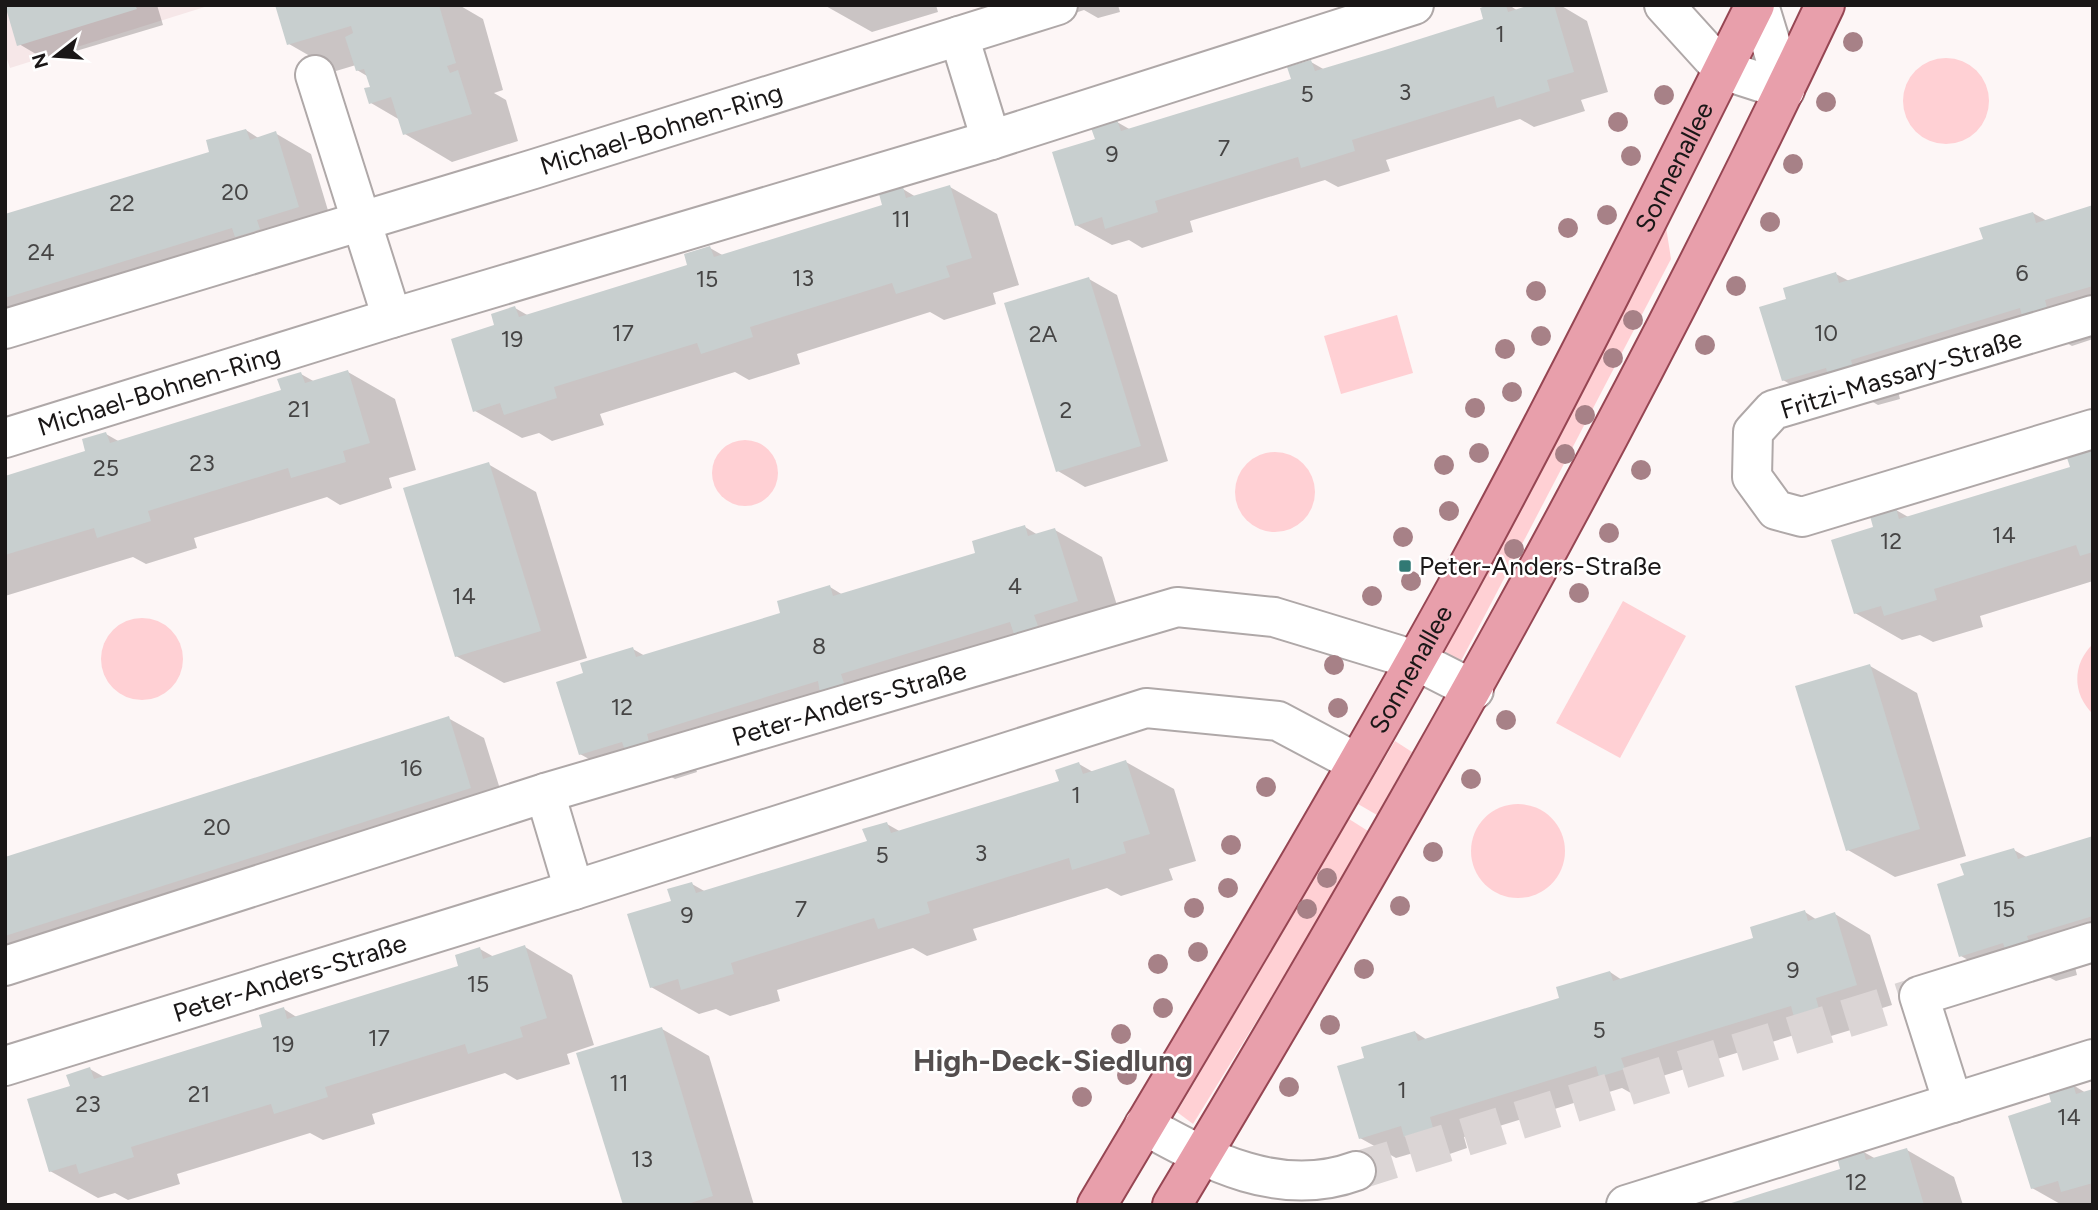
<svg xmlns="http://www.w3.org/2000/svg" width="2098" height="1210" font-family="Figtree,sans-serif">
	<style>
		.built { fill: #f6e7e8 }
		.green { fill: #ffd0d4 }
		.shadow { fill: #0003 }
		.building { fill: #c8cfcf }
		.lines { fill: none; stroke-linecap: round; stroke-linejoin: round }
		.minor-tunnel { stroke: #dbd5d5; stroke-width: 38; stroke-dasharray: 38 19; stroke-linecap: butt }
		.minor-casing { stroke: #afa8a8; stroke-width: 42 }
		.major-casing { stroke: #964653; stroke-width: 42 }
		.minor { stroke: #fff; stroke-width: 38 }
		.major { stroke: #e89fab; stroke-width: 38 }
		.tree { fill: #a78187 }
		.poi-dot { fill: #317974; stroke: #fff; stroke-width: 2.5 }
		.labels { text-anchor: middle; stroke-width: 5; stroke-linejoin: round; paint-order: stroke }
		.number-label { font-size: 23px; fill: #464545 }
		.street-label { font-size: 26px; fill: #1a1717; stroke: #fff }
		.poi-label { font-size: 26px; fill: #1a1717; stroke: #fff; text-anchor: start }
		.quarter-label { font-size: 30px; font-weight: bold; fill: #544e4e; stroke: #fff }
	</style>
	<rect width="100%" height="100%" fill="#fdf6f6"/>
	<polygon class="built" points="5,5 211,5 10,68 5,53"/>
	<g class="green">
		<circle cx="1946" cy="101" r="43"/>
		<polygon points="1666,227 1671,259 1461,661 1440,649"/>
		<polygon points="1397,315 1413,373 1341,394 1324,336"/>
		<circle cx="745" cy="473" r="33"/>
		<circle cx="1275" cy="492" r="40"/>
		<polygon points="1623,601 1686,636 1620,758 1556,723"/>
		<circle cx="142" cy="659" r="41"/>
		<path d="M2093,644v70c-21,-20 -21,-50 0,-70z"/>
		<polygon points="1395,741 1412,752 1377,815 1358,804"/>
		<circle cx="1518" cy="851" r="47"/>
		<polygon points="1349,819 1368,831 1299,952 1193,1124 1177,1112"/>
	</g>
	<g class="shadow">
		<polygon points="7,5 157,5 163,25 46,60 19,44"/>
		<polygon points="277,5 459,5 483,19 503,90 494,93 506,100 518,141 452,162 405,134 400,120 371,103 372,88 367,76 357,70 356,65 336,71 289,44"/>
		<polygon points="824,5 936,5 938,12 872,32"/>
		<polygon points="1024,5 1118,5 1120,12 1098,18 1084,10 1051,21"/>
		<polygon points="1494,5 1509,5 1518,11 1536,5 1560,5 1587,21 1608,92 1581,100 1585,111 1534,127 1520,119 1386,160 1390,171 1338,187 1325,180 1190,221 1193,232 1142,248 1129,240 1112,245 1076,225 1097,140 1117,122 1131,130 1293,80 1311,62 1325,70 1486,21"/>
		<polygon points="246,130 260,139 275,133 311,154 333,227 5,328 5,216 211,153"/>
		<polygon points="950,187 997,214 1019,285 993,293 996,304 944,320 930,312 797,354 800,364 749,380 735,372 600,414 604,425 552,441 539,433 522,438 475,411 496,326 515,308 529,316 689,267 710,248 724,256 884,206 903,189 916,197"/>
		<polygon points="2093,207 2093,339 2072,346 2058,338 1897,387 1900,399 1878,405 1864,397 1831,408 1783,380 1788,300 1836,274 1849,281 1985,240 2033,213 2047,221"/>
		<polygon points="1089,279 1117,295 1168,461 1085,487 1058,471"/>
		<polygon points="348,372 395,399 416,470 389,478 392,488 340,505 327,497 194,538 197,548 146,564 133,557 5,596 5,477 87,452 106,434 120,442 283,392 301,374 315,382"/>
		<polygon points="2090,450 2093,451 2093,581 1980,616 1983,627 1933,642 1920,635 1902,640 1855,613 1876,528 1896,510 1910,518 2072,468"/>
		<polygon points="488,464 536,492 587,658 504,683 456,656"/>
		<polygon points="1025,527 1038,535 1055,530 1102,557 1124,628 887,701 892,712 869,719 855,711 693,761 697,772 675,779 660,771 628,781 580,754 586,674 633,649 645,656 782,614 830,587 843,595 977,554"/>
		<polygon points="1870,666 1917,693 1966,856 1895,877 1848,850"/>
		<polygon points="448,718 484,738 506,808 5,965 5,859"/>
		<polygon points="1126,762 1174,789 1196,861 1169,869 1173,880 1121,896 1107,888 973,929 977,940 927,956 913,948 777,990 780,1001 730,1016 716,1009 699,1014 651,987 673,902 692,884 706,892 869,842 887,824 901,832 1061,782 1079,764 1093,772"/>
		<polygon points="2093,838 2093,957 2074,963 2077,975 2056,981 2041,973 2008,983 1961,956 1966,876 2014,850 2028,858"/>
		<polygon points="1805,912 1817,920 1835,914 1870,935 1892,1005 1850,1018 1854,1029 1831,1036 1817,1028 1656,1078 1659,1089 1636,1096 1622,1088 1464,1137 1467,1148 1441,1157 1427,1149 1396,1158 1360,1138 1366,1059 1415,1032 1427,1040 1561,999 1610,972 1622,980 1755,939"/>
		<polygon points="525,947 572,975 594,1045 567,1054 570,1064 517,1080 505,1073 372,1114 375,1124 323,1140 310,1133 177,1174 180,1184 128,1200 115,1193 98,1198 50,1171 72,1087 90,1069 104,1077 264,1028 284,1009 298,1018 460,967 480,949 494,957"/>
		<polygon points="662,1029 709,1056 754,1205 625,1205"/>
		<polygon points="2073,1085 2086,1093 2093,1091 2093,1205 2062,1205 2032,1188 2054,1104"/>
		<polygon points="1907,1150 1954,1177 1963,1205 1728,1205 1842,1170 1862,1151 1876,1159"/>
	</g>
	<g class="building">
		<polygon points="5,5 135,5 137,9 17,46"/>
		<polygon points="275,5 439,5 456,63 447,66 450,73 458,70 472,114 403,135 391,97 369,104 364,88 370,87 364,69 356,71 345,37 353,33 351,26 287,45"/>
		<polygon points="1488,5 1506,5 1508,12 1530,5 1554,5 1574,72 1547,80 1550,91 1497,108 1494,96 1352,140 1355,151 1301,168 1298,157 1155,201 1158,212 1105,229 1102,217 1075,226 1052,152 1095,139 1091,128 1117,120 1121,131 1291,79 1287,67 1311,60 1315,71 1385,50 1483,19 1480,8"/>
		<polygon points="246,129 250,140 276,131 299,207 257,220 260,229 252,232 235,237 232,228 5,298 5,214 209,152 206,140"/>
		<polygon points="950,185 972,258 946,266 950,277 896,294 892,283 750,327 753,337 701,354 697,343 554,387 557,398 504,415 500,403 473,412 451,339 494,325 491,314 515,306 519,317 687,265 684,254 710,246 714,257 882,205 879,194 903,187 906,198"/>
		<polygon points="2093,205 2093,286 2045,300 2048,312 2023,320 2020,308 1851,360 1854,372 1829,379 1826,368 1782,381 1759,307 1786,299 1783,288 1836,272 1839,283 1983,239 1979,228 2033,212 2036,223"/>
		<polygon points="1089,277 1141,446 1056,472 1004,303"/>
		<polygon points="348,370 370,443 343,451 346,462 291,478 288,468 148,511 151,521 103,536 97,538 94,528 5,555 5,476 85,451 82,439 106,432 110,443 281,390 277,379 301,372 305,383"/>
		<polygon points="2090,448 2093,457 2093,552 2080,556 2076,545 1934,589 1937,600 1884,616 1881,606 1854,614 1831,540 1873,527 1870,516 1896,508 1899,519 2070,467 2066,455"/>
		<polygon points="489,462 541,631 455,657 403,488"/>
		<polygon points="1025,525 1028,536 1055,528 1078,601 1034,615 1038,626 1014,634 1010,622 841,674 845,686 820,693 818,681 647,734 650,746 626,753 622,742 579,755 556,682 583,673 580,663 633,647 636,657 780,613 777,601 830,585 833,596 975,553 972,541"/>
		<polygon points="1870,664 1920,829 1846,851 1795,686"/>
		<polygon points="449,716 471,788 5,936 5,857"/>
		<polygon points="1126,760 1150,834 1123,842 1126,853 1072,870 1069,858 927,902 930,913 878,929 874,918 731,963 734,974 681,990 678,979 650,988 627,914 671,901 667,889 692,882 696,893 867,841 862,829 887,822 891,833 1059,781 1055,770 1079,762 1083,774"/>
		<polygon points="2093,836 2093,916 2027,936 2031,948 2007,955 2003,943 1959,957 1937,884 1964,875 1960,864 2014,848 2018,859"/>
		<polygon points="1805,910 1808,921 1835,912 1857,985 1816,998 1819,1009 1794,1017 1791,1006 1621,1058 1625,1069 1599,1077 1596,1066 1430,1117 1433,1128 1404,1137 1401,1126 1359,1139 1337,1066 1364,1058 1361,1047 1415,1031 1418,1041 1559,998 1556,987 1610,971 1613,981 1753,938 1750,927"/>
		<polygon points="525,945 547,1018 520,1027 523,1037 468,1054 465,1044 325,1087 328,1097 274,1114 271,1104 131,1147 134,1157 79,1174 76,1164 49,1172 27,1099 70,1086 66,1075 90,1067 94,1079 262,1027 259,1015 284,1007 287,1019 458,966 455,955 480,947 483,959"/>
		<polygon points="662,1027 713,1196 684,1205 623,1205 576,1053"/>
		<polygon points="2073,1084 2076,1094 2093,1089 2093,1183 2061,1192 2058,1181 2031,1189 2008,1116 2051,1102 2048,1091"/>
		<polygon points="1907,1148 1924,1205 1725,1205 1840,1169 1837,1157 1863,1149 1866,1160"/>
	</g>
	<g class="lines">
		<polyline class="minor-tunnel" points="1356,1171 1919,996"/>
		<g class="minor-casing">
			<g id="minor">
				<polyline points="1664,5 1723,70 1785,90"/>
				<polyline points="1759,5 1785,90"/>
				<polyline points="959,36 991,140"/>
				<polyline points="315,75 392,318"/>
				<polyline points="2093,315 1773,410 1753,432 1752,477 1776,510 1802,517 2093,429"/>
				<path id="s1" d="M5,329l529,-160 524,-164"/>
				<path id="s2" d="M5,438l387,-120 599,-178 423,-135"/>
				<polyline points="545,793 574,890"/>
				<path id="s3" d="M5,966l540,-173 632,-186 97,10 141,43 59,30"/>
				<path id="s4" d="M5,1066l569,-176 572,-182 132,13 79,42"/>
				<polyline points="1953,1103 1919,996 2093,942"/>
				<path d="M1144,1125c65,36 136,74 212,46"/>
				<polyline points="1626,1205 2093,1059"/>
			</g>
		</g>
		<g class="major-casing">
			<g id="major">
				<path id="s5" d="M1097,1205c123,-207 247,-413 363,-624 103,-190 199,-383 295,-576"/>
				<path d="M1172,1205c235,-391 458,-787 653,-1200"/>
			</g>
		</g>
		<use href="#minor" class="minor"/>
		<use href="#major" class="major"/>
	</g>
	<g class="tree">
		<circle cx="1853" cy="42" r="10"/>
		<circle cx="1664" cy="95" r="10"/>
		<circle cx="1826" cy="102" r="10"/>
		<circle cx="1618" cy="122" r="10"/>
		<circle cx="1631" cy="156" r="10"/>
		<circle cx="1793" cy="164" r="10"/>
		<circle cx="1607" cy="215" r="10"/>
		<circle cx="1770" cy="222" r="10"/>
		<circle cx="1568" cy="228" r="10"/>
		<circle cx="1736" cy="286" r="10"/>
		<circle cx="1536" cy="291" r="10"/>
		<circle cx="1633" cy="320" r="10"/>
		<circle cx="1541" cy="336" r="10"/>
		<circle cx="1705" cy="345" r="10"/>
		<circle cx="1505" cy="349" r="10"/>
		<circle cx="1613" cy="358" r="10"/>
		<circle cx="1512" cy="392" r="10"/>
		<circle cx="1475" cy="408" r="10"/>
		<circle cx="1585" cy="415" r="10"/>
		<circle cx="1479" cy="453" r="10"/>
		<circle cx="1565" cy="454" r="10"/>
		<circle cx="1444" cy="465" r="10"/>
		<circle cx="1641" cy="470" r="10"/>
		<circle cx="1449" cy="511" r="10"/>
		<circle cx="1609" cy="533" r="10"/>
		<circle cx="1403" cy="537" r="10"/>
		<circle cx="1514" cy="549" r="10"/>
		<circle cx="1411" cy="581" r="10"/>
		<circle cx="1579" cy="593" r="10"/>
		<circle cx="1372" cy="596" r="10"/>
		<circle cx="1334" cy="665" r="10"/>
		<circle cx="1338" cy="708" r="10"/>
		<circle cx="1506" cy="720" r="10"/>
		<circle cx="1471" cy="779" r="10"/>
		<circle cx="1266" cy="787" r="10"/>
		<circle cx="1231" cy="845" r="10"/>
		<circle cx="1433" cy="852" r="10"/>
		<circle cx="1327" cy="878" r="10"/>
		<circle cx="1228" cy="888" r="10"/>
		<circle cx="1400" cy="906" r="10"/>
		<circle cx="1194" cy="908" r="10"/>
		<circle cx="1307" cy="909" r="10"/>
		<circle cx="1198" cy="952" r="10"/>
		<circle cx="1158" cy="964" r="10"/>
		<circle cx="1364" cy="969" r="10"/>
		<circle cx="1163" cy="1008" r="10"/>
		<circle cx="1330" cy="1025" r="10"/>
		<circle cx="1121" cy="1034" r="10"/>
		<circle cx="1127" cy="1075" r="10"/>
		<circle cx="1289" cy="1087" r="10"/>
		<circle cx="1082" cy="1097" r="10"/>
	</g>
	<rect class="poi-dot" x="1398" y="559" width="14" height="14" rx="3.5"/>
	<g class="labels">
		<g class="number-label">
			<text x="1500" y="42">1</text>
			<text x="1405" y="100">3</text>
			<text x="1307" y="102">5</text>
			<text x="1224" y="156">7</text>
			<text x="1112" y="162">9</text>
			<text x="235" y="200">20</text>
			<text x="122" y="211">22</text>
			<text x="901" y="227">11</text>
			<text x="41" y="260">24</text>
			<text x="2022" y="281">6</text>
			<text x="803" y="286">13</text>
			<text x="707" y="287">15</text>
			<text x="623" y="341">17</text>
			<text x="1826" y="341">10</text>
			<text x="1043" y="342">2A</text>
			<text x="512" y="347">19</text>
			<text x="299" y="417">21</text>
			<text x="1066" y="418">2</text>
			<text x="202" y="471">23</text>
			<text x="106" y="476">25</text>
			<text x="2004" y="543">14</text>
			<text x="1891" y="549">12</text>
			<text x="1015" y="594">4</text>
			<text x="464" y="604">14</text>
			<text x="819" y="654">8</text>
			<text x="622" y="715">12</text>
			<text x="411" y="776">16</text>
			<text x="1076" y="803">1</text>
			<text x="217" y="835">20</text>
			<text x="981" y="861">3</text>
			<text x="882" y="863">5</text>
			<text x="801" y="917">7</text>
			<text x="2004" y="917">15</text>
			<text x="687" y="923">9</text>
			<text x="1793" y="978">9</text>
			<text x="478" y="992">15</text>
			<text x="1599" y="1038">5</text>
			<text x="379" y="1046">17</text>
			<text x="283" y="1052">19</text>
			<text x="619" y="1091">11</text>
			<text x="1402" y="1098">1</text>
			<text x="199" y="1102">21</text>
			<text x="88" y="1112">23</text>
			<text x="2069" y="1125">14</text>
			<text x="642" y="1167">13</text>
			<text x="1856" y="1190">12</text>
		</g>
		<g class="street-label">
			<text dy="9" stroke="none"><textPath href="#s1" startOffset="686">Michael-Bohnen-Ring</textPath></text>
			<text dy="9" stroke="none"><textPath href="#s5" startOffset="1188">Sonnenallee</textPath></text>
			<text transform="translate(1901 374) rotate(-17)" y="9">Fritzi-Massary-Straße</text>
			<text dy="9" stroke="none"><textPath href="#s2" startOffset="161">Michael-Bohnen-Ring</textPath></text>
			<text dy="9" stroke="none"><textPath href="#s5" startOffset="621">Sonnenallee</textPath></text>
			<text dy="9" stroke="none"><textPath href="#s3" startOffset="884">Peter-Anders-Straße</textPath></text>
			<text dy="9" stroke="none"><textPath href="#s4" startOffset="298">Peter-Anders-Straße</textPath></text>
		</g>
		<g class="poi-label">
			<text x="1419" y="575">Peter-Anders-Straße</text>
		</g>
		<g class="quarter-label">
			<text x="1053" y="1071">High-Deck-Siedlung</text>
		</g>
	</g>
	<rect width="2098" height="1210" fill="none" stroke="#1a1717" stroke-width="14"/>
	<g transform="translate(56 56) rotate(253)" stroke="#ffffff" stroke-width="5" paint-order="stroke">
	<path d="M0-5L12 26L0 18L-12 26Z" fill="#1a1717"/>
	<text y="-10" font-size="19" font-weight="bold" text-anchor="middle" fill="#1a1717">N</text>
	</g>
</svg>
